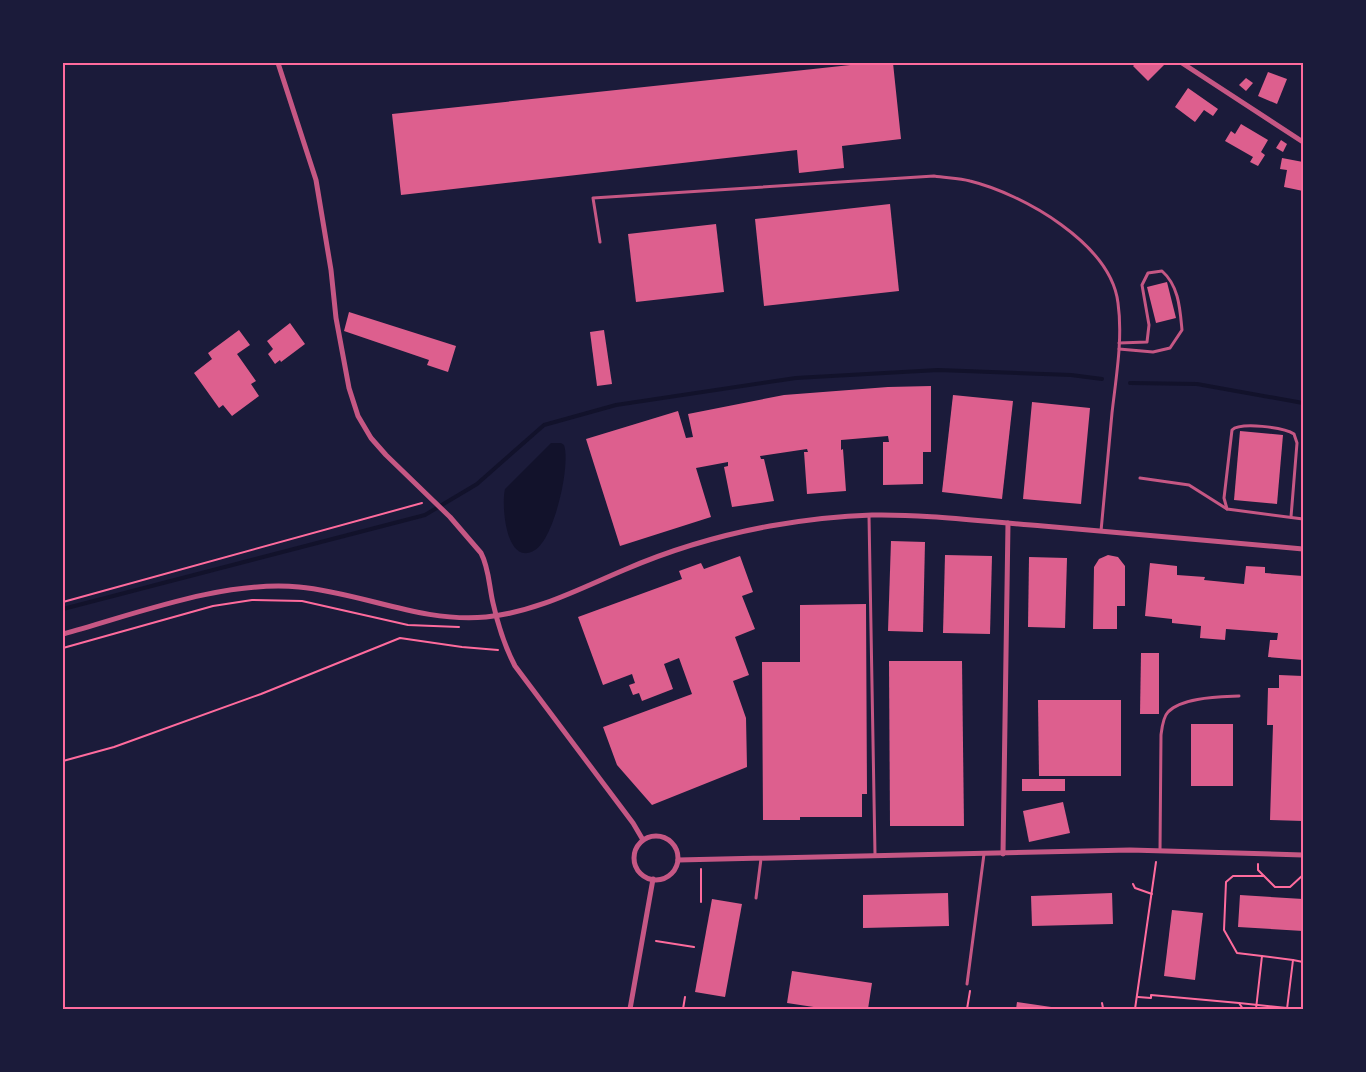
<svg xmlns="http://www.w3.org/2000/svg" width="1366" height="1072" font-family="Inter,sans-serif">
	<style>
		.water { fill: #12122b }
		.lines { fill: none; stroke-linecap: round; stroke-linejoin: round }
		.stream { stroke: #12122b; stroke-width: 4 }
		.building { fill: #dd5f8e }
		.path { stroke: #ff6b9d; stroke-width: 2 }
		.service { stroke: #c65784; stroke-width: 3 }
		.minor { stroke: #c65784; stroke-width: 5 }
		.neatline { fill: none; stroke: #ff6b9d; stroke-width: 2 }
	</style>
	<rect width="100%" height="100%" fill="#1b1b3a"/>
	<path class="water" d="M551,443h10l3,2c7,20 -10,94 -29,105 -29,18 -34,-45 -30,-61z"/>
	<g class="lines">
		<g class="stream">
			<polyline points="1130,383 1197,384 1303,403"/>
			<polyline points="63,609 425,515 477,484 544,425 616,405 796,378 938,370 1071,375 1102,379"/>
		</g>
	</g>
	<g class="building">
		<polygon points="869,63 893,63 901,139 842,146 844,168 799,173 797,150 401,195 392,114"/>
		<polygon points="1136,63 1166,63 1148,81 1133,66"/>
		<polygon points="1268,72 1287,79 1277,104 1258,96"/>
		<polygon points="1246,78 1253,83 1246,91 1239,85"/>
		<polygon points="1188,88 1218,109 1213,116 1204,110 1195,122 1175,107"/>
		<polygon points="1241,124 1268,140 1261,152 1265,155 1258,166 1250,162 1253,157 1225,141 1231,131 1235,134"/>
		<polygon points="1281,140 1287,144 1283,152 1276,148"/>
		<polygon points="1282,158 1303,162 1303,191 1284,187 1287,170 1280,169"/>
		<polygon points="890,204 899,291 764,306 755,219"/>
		<polygon points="716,224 724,292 636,302 628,234"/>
		<polygon points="1167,282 1176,318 1156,323 1147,287"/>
		<polygon points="349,312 456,346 448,372 427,365 429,360 344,331"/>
		<polygon points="290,323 305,344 281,362 280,360 275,364 268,354 273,349 267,341"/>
		<polygon points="239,330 250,345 237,354 256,381 251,384 259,396 232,416 223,405 219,408 194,373 212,359 208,353"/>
		<polygon points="604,330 612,384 597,386 590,332"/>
		<polygon points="931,386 931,452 923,452 923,484 883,485 883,442 889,442 888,436 841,440 841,450 843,449 846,491 807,494 804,452 808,452 807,449 760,456 761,459 764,459 774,501 732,507 724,467 728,466 728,462 696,468 711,517 620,546 586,439 678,411 686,438 693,437 688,414 784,395 888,387"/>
		<polygon points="953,395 1013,401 1002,499 942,492"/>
		<polygon points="1032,402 1090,408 1081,504 1023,499"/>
		<polygon points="1240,431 1283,435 1277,504 1234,500"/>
		<polygon points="891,541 925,542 923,632 888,631"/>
		<polygon points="945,555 992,556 990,634 943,633"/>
		<polygon points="1108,555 1118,557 1125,566 1125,606 1117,606 1117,629 1093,629 1094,567 1099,559"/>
		<polygon points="740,556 753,592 742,596 755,629 735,637 749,675 733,681 746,718 747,767 652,805 617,765 603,727 692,694 679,658 664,664 673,689 642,701 639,693 633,695 629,685 635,683 632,674 603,685 578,617 682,579 679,571 701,563 704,569"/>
		<polygon points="1029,557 1067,558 1065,628 1028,627"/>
		<polygon points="1150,563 1177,566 1177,575 1205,577 1204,580 1244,584 1246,566 1265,567 1265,573 1303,576 1303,660 1268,657 1270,640 1277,640 1278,633 1226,629 1225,640 1200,638 1201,626 1172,623 1172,619 1145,616"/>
		<polygon points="866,604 867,794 862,794 862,817 800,817 800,820 763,820 762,662 800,662 800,605"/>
		<polygon points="1141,653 1159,653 1159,714 1140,714"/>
		<polygon points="889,661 962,661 964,826 890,826"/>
		<polygon points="1279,675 1303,676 1303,821 1270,820 1273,725 1267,725 1268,688 1279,688"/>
		<polygon points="1038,700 1121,700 1121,776 1039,776"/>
		<rect x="1191" y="724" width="42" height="62"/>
		<rect x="1022" y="779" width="43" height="12"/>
		<polygon points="1063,802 1070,833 1029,842 1023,811"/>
		<polygon points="948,893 949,926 863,928 863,895"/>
		<polygon points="1112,893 1113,924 1032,926 1031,896"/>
		<polygon points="1240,895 1303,899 1303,931 1238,927"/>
		<polygon points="712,899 742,904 725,997 695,992"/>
		<polygon points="1172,910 1203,913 1195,980 1164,976"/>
		<polygon points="792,971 872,983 868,1009 827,1009 787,1003"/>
		<polygon points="1017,1002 1058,1008 1058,1009 1016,1009"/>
	</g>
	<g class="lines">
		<g class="path">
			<polyline points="63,602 422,503"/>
			<polyline points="63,648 213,606 252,600 302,601 408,625 459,627"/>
			<polyline points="63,761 114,747 261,694 400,638 462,647 498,650"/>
			<polyline points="1258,864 1258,870 1275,887 1290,887 1303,875"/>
			<polyline points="701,869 701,902"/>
			<polyline points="1133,884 1135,888 1152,894"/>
			<polyline points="656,941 694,947"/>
			<polyline points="1262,956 1237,953 1224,930 1226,882 1233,876 1264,876"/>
			<polyline points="1138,997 1151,998 1151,995 1239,1003 1243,1009"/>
			<polyline points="1102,1003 1103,1008 1112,1009"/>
			<polyline points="1239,1003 1287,1008"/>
			<polyline points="683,1009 685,997"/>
			<polyline points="967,1009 970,991"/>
			<polyline points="1135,1009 1156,862"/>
			<polyline points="1256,1009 1262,956 1293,960"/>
			<polyline points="1287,1009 1293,960 1303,962"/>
		</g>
		<g class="service">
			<path d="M600,242l-7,-44 341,-22c12,2 25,2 36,5 53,13 141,63 148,122 5,36 -2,74 -6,110 -4,39 -7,79 -11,118"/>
			<path d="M1119,349l34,3 17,-4 12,-18c-2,-21 -3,-44 -20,-59l-14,2 -6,12 7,40 -2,17 -28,1"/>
			<polyline points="1140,478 1189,485 1227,509 1303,519"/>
			<path d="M1227,509l-3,-11 8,-68c8,-8 52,-3 62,4l3,9 -6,74"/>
			<polyline points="869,516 875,854"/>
			<path d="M1160,851l1,-116c1,-8 2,-18 7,-23 14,-15 52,-15 71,-16"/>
			<polyline points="756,898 761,859"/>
			<polyline points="967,984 984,854"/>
		</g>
		<g class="minor">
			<path d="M278,63l38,117 15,90 5,48 13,70 9,28 13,22 15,17 64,62 31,36c8,15 8,33 12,50 5,22 12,44 22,63l118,157 10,17"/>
			<polyline points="1182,63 1303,142"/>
			<path d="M63,634c73,-20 160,-54 236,-47 64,6 122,36 187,30 50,-5 93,-28 138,-47 46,-20 97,-35 146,-44 34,-6 68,-10 102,-11 57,-1 114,7 171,11 87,8 173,15 260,23"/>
			<circle cx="656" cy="858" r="22"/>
			<polyline points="1003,854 1008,523"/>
			<polyline points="678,860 1130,850 1303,855"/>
			<polyline points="630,1009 653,879"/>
		</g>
	</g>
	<rect width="1366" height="1072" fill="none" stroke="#1b1b3a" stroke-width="129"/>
	<rect x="64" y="64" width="1238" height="944" class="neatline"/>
</svg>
